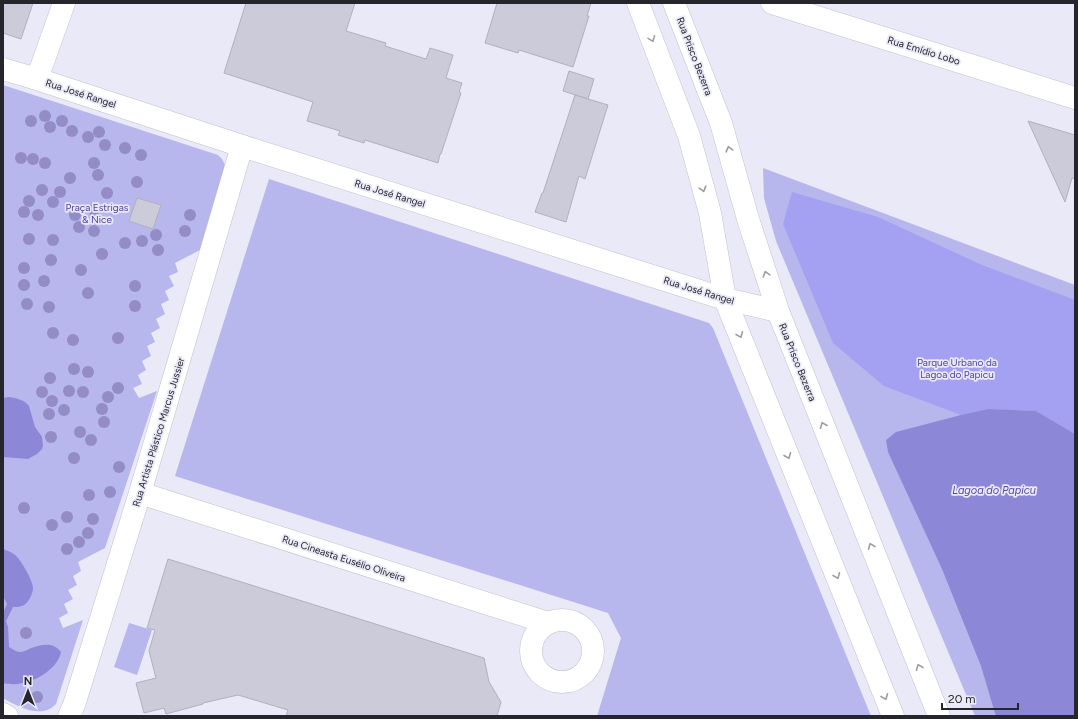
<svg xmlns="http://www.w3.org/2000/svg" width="1078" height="719" font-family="Figtree,sans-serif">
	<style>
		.green { fill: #b7b6ed }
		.forest { fill: #a4a0f2 }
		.water { fill: #8c87d7 }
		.building { fill: #cbcbda; stroke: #b0b0be }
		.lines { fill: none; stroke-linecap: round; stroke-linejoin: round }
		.minor-casing { stroke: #c0c0cf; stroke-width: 23 }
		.tertiary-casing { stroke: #c0c0cf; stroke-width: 23 }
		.minor { stroke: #fff; stroke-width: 22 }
		.tertiary { stroke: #fff; stroke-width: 22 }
		.tree { fill: #938cc6 }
		.oneway { stroke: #9d9da0 }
		.labels { text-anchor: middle; stroke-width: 3.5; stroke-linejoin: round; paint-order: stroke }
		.street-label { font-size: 10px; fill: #25252b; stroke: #e9e9f8 }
		.park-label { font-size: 10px; fill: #4d3f9d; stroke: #e9e9f8 }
		.water-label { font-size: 11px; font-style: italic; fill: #5245a4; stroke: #e9e9f8 }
	</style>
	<rect width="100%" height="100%" fill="#e9e9f8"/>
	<g class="green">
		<path d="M3,85l215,70 4,4 4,8 -24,82 -27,14 3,9 -9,4 5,10 -9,5 4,9 -8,4 4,10 -9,5 4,9 -9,5 4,9 -8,4 4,10 -9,5 4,9 -8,5 4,9 -9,4 6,10 18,-7 -52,157 -27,14 3,9 -8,5 4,9 -9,5 5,9 -9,5 4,9 -9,5 4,10 20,-8 -27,84c-14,15 -36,4 -53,-6z"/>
		<polygon points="763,168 1075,285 1075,716 975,716 776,241 764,198"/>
		<polygon points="269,179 709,323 713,328 871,716 597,716 621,638 608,613 175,476"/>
		<polygon points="129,623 152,630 137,675 114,667"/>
	</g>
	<polygon class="forest" points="792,192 878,217 982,265 1075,300 1075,434 1036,411 988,409 961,415 884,386 833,343 783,224"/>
	<g class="water">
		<path d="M9,397c7,1 16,3 20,9l6,21 7,10 1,9 -1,3 -5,5 -9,5 -25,-2v-59z"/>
		<polygon points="988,409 1036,411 1075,434 1075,716 996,716 994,710 981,666 942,569 888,452 886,440 896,432 961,415"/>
		<path d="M3,549c5,2 11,4 14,8 5,5 16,24 16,31 0,6 -5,16 -11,18 -3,1 -6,1 -9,1l-7,14 2,6 1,20c4,2 7,5 11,5 3,0 7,-2 9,-3 12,-4 23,-8 32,3 -3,16 -24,29 -39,31 -6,2 -13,1 -19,0 0,-6 2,-15 0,-20v-50l4,-9 -4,-8z"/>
	</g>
	<g class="building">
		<polygon points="3,3 33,3 21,39 3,33"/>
		<polygon points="246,3 355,3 346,31 386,43 385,46 426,59 430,48 453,55 446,78 462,83 459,92 461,93 441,154 440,154 438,163 365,140 364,143 338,135 340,131 307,121 313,102 224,73"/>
		<polygon points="497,3 591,3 587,16 589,16 573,67 519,50 518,53 485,43"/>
		<polygon points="569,71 594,79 588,99 563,91"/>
		<polygon points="575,95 608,105 585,179 579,176 566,222 535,212 542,193 543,193"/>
		<polygon points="1028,121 1075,135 1075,179 1072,178 1065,202"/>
		<polygon points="137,198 161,205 153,229 129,221"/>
		<polygon points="168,559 484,658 489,682 501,702 497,716 286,716 288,710 238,695 203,703 203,704 166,714 164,708 144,713 136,683 156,678 149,651 155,630 147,628"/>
	</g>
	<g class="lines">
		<g class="minor-casing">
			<g id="minor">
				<polyline points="772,3 1075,98"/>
				<polyline points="3,69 37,79 242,146 725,299 778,311"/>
				<polyline points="37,79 64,3"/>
				<polyline points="140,493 548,623"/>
				<circle cx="562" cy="651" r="31"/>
				<polyline points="3,714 7,716"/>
				<polyline points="69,716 74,705 140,493 242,146"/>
			</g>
		</g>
		<g class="tertiary-casing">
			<g id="tertiary">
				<polyline points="638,3 689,136 710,213 725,299 893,716"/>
				<polyline points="674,3 721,123 748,219 778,311 939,716"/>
			</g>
		</g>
		<use href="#minor" class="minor"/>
		<use href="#tertiary" class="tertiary"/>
	</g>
	<g class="tree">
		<circle cx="45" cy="116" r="6"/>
		<circle cx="31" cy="121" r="6"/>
		<circle cx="62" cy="121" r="6"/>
		<circle cx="50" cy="127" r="6"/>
		<circle cx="72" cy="131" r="6"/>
		<circle cx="99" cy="132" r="6"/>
		<circle cx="88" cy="137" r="6"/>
		<circle cx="105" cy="145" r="6"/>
		<circle cx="125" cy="148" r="6"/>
		<circle cx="141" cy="155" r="6"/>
		<circle cx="21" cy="158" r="6"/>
		<circle cx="33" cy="159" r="6"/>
		<circle cx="45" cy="163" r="6"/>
		<circle cx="94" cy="163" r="6"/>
		<circle cx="98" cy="175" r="6"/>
		<circle cx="70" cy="178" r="6"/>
		<circle cx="137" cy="182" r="6"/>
		<circle cx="42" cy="190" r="6"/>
		<circle cx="60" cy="192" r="6"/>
		<circle cx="107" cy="193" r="6"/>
		<circle cx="29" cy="201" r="6"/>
		<circle cx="53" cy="202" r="6"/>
		<circle cx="94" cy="210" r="6"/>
		<circle cx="24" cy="212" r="6"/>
		<circle cx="38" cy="215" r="6"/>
		<circle cx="75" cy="215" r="6"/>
		<circle cx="190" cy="215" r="6"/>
		<circle cx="79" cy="227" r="6"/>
		<circle cx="94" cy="231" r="6"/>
		<circle cx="185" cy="231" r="6"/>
		<circle cx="156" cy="235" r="6"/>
		<circle cx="29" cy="239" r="6"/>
		<circle cx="53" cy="240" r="6"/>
		<circle cx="142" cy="241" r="6"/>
		<circle cx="125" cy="243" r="6"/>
		<circle cx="158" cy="250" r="6"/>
		<circle cx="102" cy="254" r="6"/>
		<circle cx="51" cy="260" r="6"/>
		<circle cx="24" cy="268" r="6"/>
		<circle cx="81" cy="270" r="6"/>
		<circle cx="44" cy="281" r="6"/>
		<circle cx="24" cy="285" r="6"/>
		<circle cx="135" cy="286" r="6"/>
		<circle cx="88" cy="293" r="6"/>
		<circle cx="27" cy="304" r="6"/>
		<circle cx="135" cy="306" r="6"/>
		<circle cx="49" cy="307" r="6"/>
		<circle cx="53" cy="333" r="6"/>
		<circle cx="118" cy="338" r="6"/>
		<circle cx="73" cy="340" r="6"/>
		<circle cx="74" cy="369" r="6"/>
		<circle cx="88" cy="372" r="6"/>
		<circle cx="50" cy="378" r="6"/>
		<circle cx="118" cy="388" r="6"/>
		<circle cx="69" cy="391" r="6"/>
		<circle cx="42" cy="392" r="6"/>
		<circle cx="83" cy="392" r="6"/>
		<circle cx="108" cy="397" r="6"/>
		<circle cx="52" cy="401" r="6"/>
		<circle cx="102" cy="409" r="6"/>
		<circle cx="64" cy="410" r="6"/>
		<circle cx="49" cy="414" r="6"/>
		<circle cx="104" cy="422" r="6"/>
		<circle cx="80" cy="432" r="6"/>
		<circle cx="51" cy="437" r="6"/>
		<circle cx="91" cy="440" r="6"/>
		<circle cx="74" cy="458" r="6"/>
		<circle cx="119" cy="467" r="6"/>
		<circle cx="110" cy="492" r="6"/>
		<circle cx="89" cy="495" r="6"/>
		<circle cx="24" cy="508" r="6"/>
		<circle cx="67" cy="517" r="6"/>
		<circle cx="93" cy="519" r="6"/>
		<circle cx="52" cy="525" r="6"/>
		<circle cx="88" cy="533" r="6"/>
		<circle cx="79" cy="542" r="6"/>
		<circle cx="67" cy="549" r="6"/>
		<circle cx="26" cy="633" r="6"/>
		<circle cx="37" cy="697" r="6"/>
	</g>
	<defs><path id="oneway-chevron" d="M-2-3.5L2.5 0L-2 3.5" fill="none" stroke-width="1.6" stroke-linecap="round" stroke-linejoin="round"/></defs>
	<g class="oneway">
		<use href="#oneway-chevron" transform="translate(652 39) rotate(69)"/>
		<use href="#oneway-chevron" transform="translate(729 149) rotate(-105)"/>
		<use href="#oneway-chevron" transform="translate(703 189) rotate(74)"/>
		<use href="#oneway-chevron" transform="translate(766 274) rotate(-108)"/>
		<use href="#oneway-chevron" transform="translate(740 335) rotate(68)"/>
		<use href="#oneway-chevron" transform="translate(823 425) rotate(-112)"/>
		<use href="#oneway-chevron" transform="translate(788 456) rotate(68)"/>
		<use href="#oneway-chevron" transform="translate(871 546) rotate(-112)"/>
		<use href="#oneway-chevron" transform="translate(837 576) rotate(68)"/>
		<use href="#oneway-chevron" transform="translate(919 667) rotate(-112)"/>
		<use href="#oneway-chevron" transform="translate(885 697) rotate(68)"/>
	</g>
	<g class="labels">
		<g class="street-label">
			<text transform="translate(924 50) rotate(17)" y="4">Rua Emídio Lobo</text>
			<text transform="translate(695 56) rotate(69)" y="4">Rua Prisco Bezerra</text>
			<text transform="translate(81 93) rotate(18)" y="4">Rua José Rangel</text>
			<text transform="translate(390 193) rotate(17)" y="4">Rua José Rangel</text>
			<text transform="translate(699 290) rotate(17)" y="4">Rua José Rangel</text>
			<text transform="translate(798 362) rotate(68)" y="4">Rua Prisco Bezerra</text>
			<text transform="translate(158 432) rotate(-73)" y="4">Rua Artista Plástico Marcus Jussier</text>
			<text transform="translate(344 558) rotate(18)" y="4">Rua Cineasta Eusélio Oliveira</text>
		</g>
		<g class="park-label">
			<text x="97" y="211">Praça Estrigas<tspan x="97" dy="12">&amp; Nice</tspan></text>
			<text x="957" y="366">Parque Urbano da<tspan x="957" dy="12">Lagoa do Papicu</tspan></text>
		</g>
		<g class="water-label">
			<text x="994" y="494">Lagoa do Papicu</text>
		</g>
	</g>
	<rect width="1078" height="719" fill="none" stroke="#25252b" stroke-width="8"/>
	<g transform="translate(28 691)" stroke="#e9e9f8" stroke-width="3" paint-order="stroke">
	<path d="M0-3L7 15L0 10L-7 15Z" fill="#25252b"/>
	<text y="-6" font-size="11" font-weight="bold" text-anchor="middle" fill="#25252b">N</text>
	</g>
	<path d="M942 703v6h76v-6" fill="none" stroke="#25252b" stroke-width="2"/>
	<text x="948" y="703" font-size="12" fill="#25252b" stroke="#e9e9f8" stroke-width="3" paint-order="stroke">20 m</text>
</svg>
